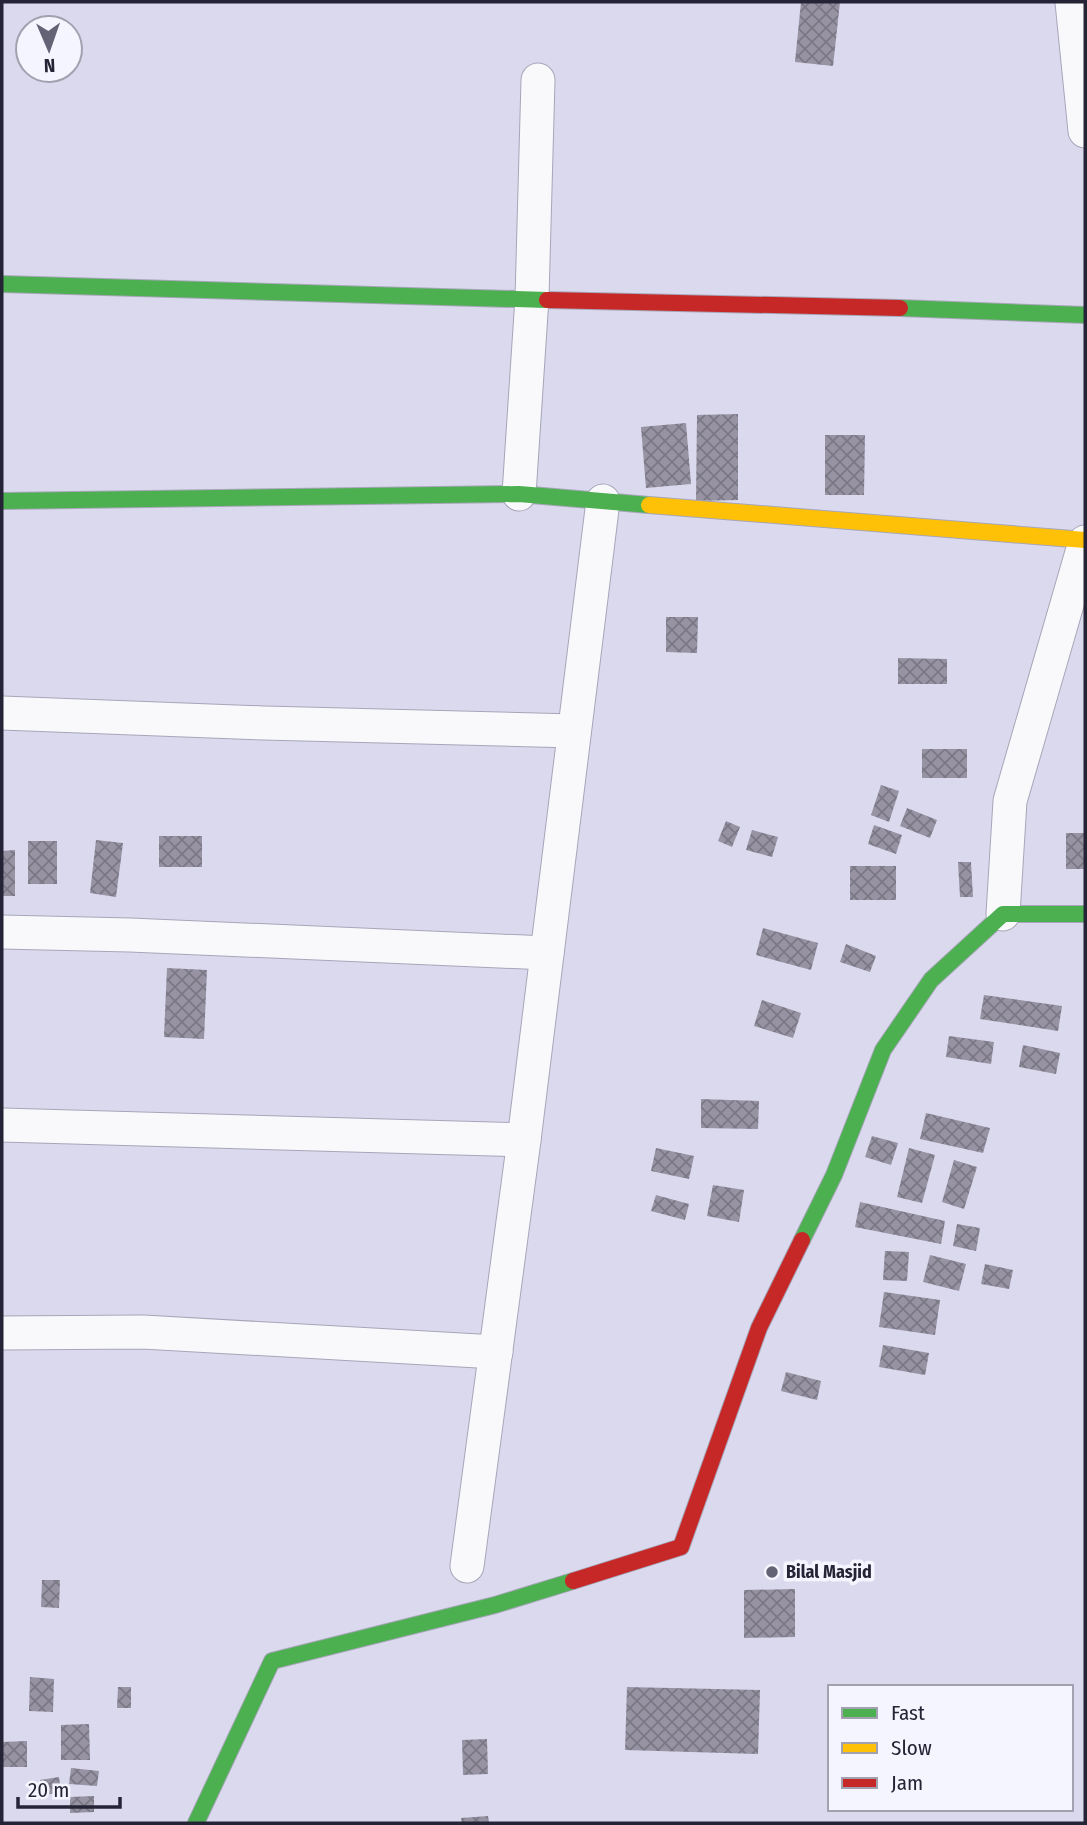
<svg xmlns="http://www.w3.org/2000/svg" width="1087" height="1825" font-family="'Fira Sans Condensed',sans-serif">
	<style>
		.building { fill: url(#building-cross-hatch) }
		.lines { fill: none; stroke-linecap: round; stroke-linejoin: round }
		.street-casing { stroke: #a7a6b8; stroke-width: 35 }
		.fast-casing { stroke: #a7a6b8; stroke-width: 18 }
		.slow-casing { stroke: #a7a6b8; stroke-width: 18 }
		.jam-casing { stroke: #a7a6b8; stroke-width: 18 }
		.street { stroke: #f9f9fc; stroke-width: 33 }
		.fast { stroke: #4caf50; stroke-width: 16 }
		.slow { stroke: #ffc107; stroke-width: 16 }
		.jam { stroke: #c62828; stroke-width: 16 }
		.poi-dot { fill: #646376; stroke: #f5f5ff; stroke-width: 2.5 }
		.labels { text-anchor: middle; stroke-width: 7; stroke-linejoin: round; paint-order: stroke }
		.poi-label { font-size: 18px; font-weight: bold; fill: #252436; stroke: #f5f5ff; text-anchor: start }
	</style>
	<defs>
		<pattern id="building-cross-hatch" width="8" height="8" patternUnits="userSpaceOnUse" patternTransform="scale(1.75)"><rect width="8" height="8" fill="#9793a3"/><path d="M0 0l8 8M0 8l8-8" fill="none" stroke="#7b7886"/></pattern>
	</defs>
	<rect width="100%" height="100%" fill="#dad9ee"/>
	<g class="building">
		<polygon points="801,2 840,2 833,66 795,62"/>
		<polygon points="738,414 738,500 696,501 697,415"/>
		<polygon points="686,423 691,484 646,488 641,427"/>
		<polygon points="825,435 865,435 864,495 825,495"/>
		<polygon points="666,617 698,617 697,653 666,652"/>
		<polygon points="898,658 947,659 947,684 898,684"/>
		<rect x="922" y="749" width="45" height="29"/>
		<polygon points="881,785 899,791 889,822 871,815"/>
		<polygon points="907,808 937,820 930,838 900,826"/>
		<polygon points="726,821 740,827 732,847 718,841"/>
		<polygon points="874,825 902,835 896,854 868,844"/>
		<polygon points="752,830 778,837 772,857 746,850"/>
		<rect x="1066" y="833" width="19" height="36"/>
		<rect x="159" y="836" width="43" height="31"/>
		<polygon points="96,840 123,843 116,897 90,893"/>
		<rect x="28" y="841" width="29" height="43"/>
		<polygon points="15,850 15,896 2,896 2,851"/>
		<polygon points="958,862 971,862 973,897 960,897"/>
		<rect x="850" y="866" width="46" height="34"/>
		<polygon points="763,928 818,943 811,970 756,955"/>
		<polygon points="846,944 876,956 870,972 840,962"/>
		<polygon points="167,968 207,970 204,1039 164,1037"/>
		<polygon points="984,995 1062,1006 1058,1031 980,1019"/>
		<polygon points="762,1000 801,1013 793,1038 754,1026"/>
		<polygon points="949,1036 994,1042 991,1064 946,1057"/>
		<polygon points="1023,1045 1060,1053 1056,1074 1019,1067"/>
		<polygon points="701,1099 759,1101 758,1129 701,1128"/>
		<polygon points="926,1113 990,1128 983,1153 920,1139"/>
		<polygon points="872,1136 898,1143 891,1165 865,1157"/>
		<polygon points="656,1148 694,1156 689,1179 651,1171"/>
		<polygon points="909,1148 935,1155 922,1203 897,1197"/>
		<polygon points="954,1160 977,1167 964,1209 942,1202"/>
		<polygon points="713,1185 744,1190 739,1222 707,1216"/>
		<polygon points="656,1195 689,1204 685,1220 651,1211"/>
		<polygon points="860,1202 945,1221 941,1244 855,1227"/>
		<polygon points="957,1224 980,1228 976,1251 953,1246"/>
		<polygon points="885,1251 909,1252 907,1281 883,1280"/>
		<polygon points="930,1255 966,1264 959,1291 923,1282"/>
		<polygon points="985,1264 1013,1270 1009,1289 981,1284"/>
		<polygon points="884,1292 940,1300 935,1335 879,1327"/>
		<polygon points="883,1345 929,1353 925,1375 879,1367"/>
		<polygon points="786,1372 821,1381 817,1400 781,1391"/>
		<polygon points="42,1580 60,1580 59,1608 41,1607"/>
		<polygon points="795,1589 795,1637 744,1638 744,1590"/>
		<polygon points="30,1677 54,1679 53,1712 29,1711"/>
		<polygon points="118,1687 131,1687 131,1708 117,1708"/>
		<polygon points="627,1687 760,1690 758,1754 625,1750"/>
		<polygon points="89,1724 90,1760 61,1760 61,1725"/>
		<polygon points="487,1739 488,1774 463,1775 462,1740"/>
		<polygon points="27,1741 27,1767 2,1767 2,1742"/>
		<polygon points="71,1768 99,1771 97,1786 69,1784"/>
		<polygon points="59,1777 61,1793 42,1795 40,1780"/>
		<polygon points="94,1796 94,1812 70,1813 70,1797"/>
		<polygon points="488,1816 489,1823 462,1823 461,1818"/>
	</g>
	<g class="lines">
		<g class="street-casing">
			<g id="street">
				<polyline points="1072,2 1085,131"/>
				<polyline points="519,494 532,298 538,80"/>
				<polyline points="2,713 264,723 574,731"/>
				<polyline points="1003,914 1010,801 1085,542"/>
				<polyline points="2,932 130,935 547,953"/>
				<polyline points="2,1125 524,1140"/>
				<polyline points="2,1333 143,1332 496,1352"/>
				<polyline points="467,1566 524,1140 603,501"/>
			</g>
		</g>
		<g class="fast-casing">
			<g id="fast">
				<polyline points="2,284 547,300"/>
				<polyline points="900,308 1085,315"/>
				<polyline points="2,501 519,494 649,505"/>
				<polyline points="802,1240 834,1175 883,1050 931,980 1003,914 1085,914"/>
				<polyline points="196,1823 272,1661 495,1605 573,1581"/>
			</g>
		</g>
		<g class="slow-casing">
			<polyline id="slow" points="649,505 1085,540"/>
		</g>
		<g class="jam-casing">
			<g id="jam">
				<polyline points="547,300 900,308"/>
				<polyline points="573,1581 681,1547 759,1328 802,1240"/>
			</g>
		</g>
		<use href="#street" class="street"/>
		<use href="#fast" class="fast"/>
		<use href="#slow" class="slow"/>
		<use href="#jam" class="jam"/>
	</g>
	<circle class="poi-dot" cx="772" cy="1572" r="7"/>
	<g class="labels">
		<g class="poi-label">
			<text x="786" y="1578">Bilal Masjid</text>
		</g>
	</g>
	<rect width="1087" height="1825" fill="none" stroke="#252436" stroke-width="7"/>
	<rect x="828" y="1685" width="245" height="126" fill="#f5f5ff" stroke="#a2a1af" stroke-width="2"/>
	<rect x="842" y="1708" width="35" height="10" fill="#4caf50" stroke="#a2a1af" stroke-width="2"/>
	<text x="891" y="1720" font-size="21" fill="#252436">Fast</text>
	<rect x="842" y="1743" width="35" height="10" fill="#ffc107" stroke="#a2a1af" stroke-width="2"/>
	<text x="891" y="1755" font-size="21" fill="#252436">Slow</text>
	<rect x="842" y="1778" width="35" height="10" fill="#c62828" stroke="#a2a1af" stroke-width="2"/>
	<text x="891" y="1790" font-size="21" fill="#252436">Jam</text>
	<g transform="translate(49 49) rotate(178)"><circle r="33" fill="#f5f5ff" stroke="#a2a1af" stroke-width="2"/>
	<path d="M0-5L12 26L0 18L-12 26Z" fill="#646376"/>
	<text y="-10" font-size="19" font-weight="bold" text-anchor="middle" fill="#252436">N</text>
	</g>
	<path d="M18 1797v10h102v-10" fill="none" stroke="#252436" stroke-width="3.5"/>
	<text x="28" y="1797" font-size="21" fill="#252436" stroke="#f5f5ff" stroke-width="5" paint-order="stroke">20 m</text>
</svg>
